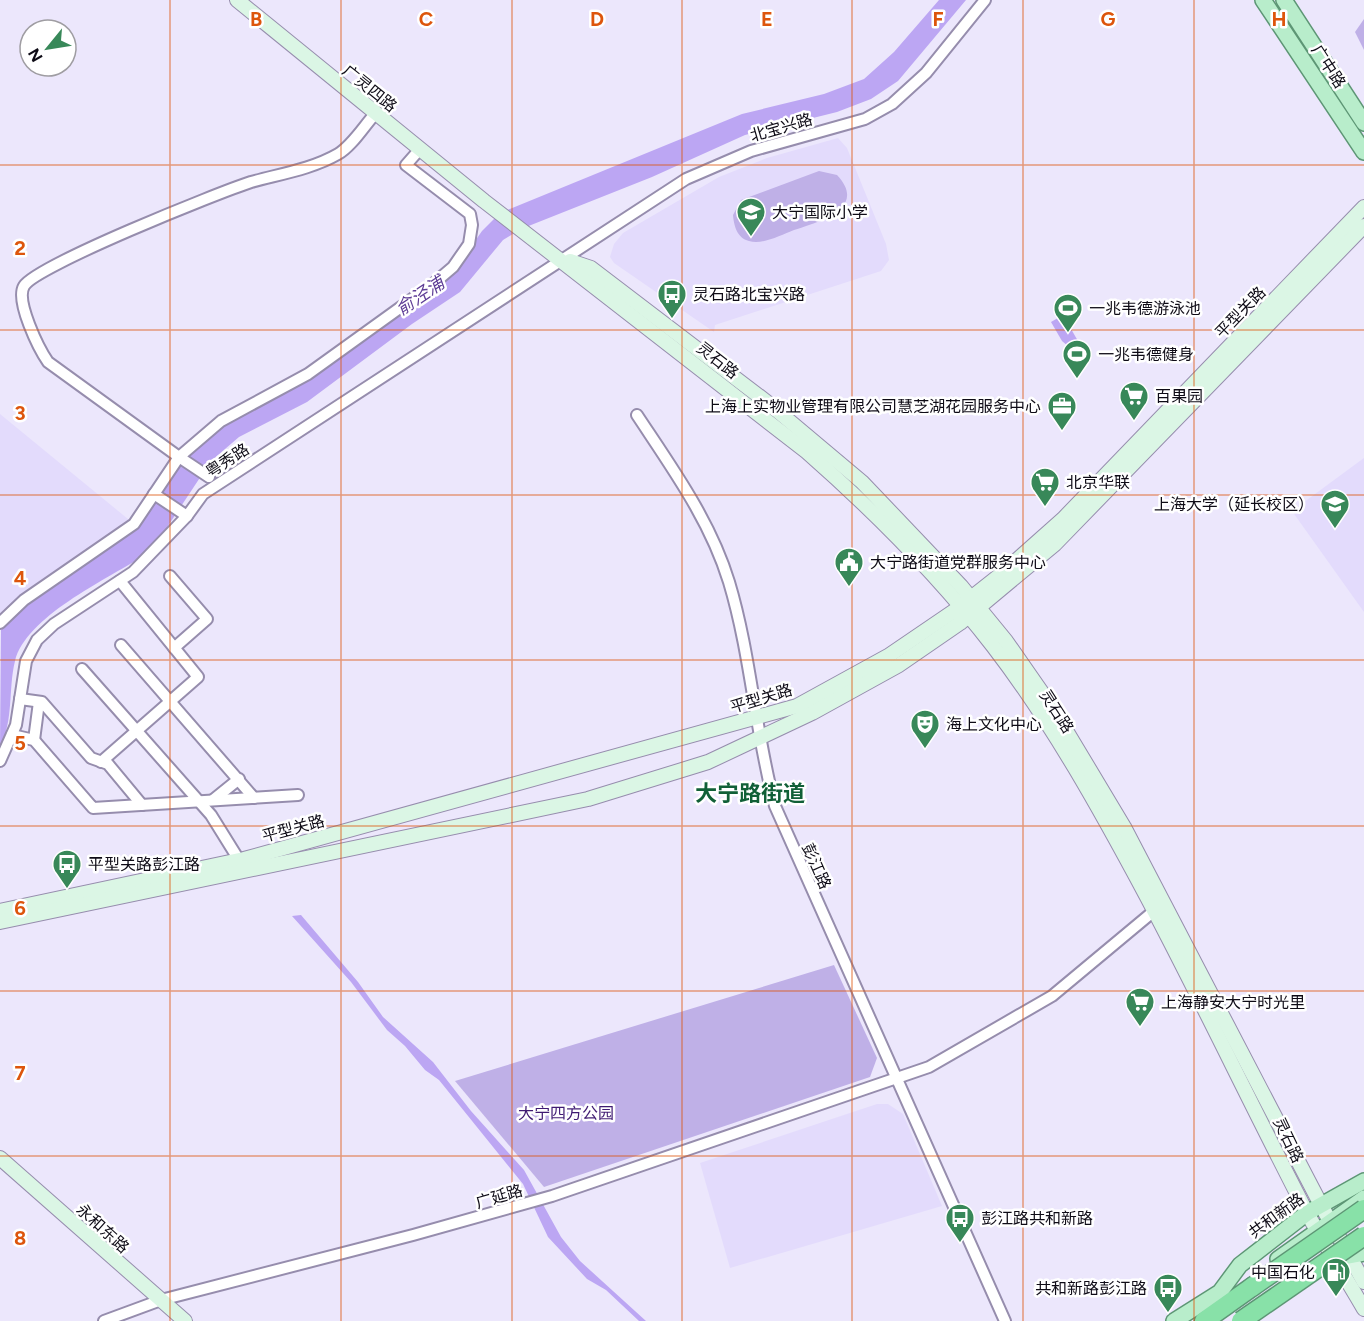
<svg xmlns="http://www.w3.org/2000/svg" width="1364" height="1321" font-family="Figtree,'Noto Sans SC',sans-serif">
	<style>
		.built { fill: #e3dbfc }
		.green { fill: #bfb0e7 }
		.water { fill: #bca6f3 }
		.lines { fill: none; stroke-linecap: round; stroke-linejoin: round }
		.street-casing { stroke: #968dad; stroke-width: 14 }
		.secondary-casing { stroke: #968dad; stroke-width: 16 }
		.primary-casing { stroke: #5d9675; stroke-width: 18 }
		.highway-casing { stroke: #5d9675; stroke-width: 21 }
		.street { stroke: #fff; stroke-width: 10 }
		.secondary { stroke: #dbf6e5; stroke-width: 14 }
		.primary { stroke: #b8edcb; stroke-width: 15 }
		.highway { stroke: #88e1a8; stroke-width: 18 }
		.highway-bridge-casing { stroke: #5d9675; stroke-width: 21; stroke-linecap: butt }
		.highway-bridge { stroke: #88e1a8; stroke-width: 18 }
		.grid { fill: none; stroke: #dd550c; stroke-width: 1.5; stroke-opacity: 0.55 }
		.labels { text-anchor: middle; stroke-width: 5; stroke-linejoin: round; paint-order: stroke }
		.street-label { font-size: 16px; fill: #0e0b16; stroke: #fff }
		.poi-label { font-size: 16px; fill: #0e0b16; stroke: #fff; text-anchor: start }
		.park-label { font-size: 16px; fill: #3f1a72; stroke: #fff }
		.water-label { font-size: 18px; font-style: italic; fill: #5d3c95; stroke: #fff }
		.district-label { font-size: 22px; font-weight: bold; fill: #116037; stroke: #fff }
		.grid-label { font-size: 20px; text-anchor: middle; font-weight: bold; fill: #dd550c; stroke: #fff; stroke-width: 5; stroke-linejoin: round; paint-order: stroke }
	</style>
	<rect width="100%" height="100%" fill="#ece7fc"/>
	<g class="built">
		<polygon points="838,138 847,148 886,244 889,260 881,271 715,325 714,332 614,263 610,257 614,244 623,233 719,177 767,158"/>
		<polygon points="0,414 134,524 0,623"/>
		<polygon points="1364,458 1364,612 1292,511"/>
		<polygon points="877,1104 888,1104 903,1114 942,1206 730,1268 700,1163"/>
	</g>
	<g class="green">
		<polygon points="1364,19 1364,50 1355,32"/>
		<path d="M819,171l18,4c32,34 -20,47 -43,55 -13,5 -31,15 -45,11 -12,-3 -15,-15 -16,-26l8,-15z"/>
		<polygon points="834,965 877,1058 870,1077 544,1187 455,1081"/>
	</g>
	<g class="water">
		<path d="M939,0h27l-68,81 -27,18 -34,13 -92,23 -93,42 -131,52 -18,11 -43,52 -48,32 -105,78 -68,35 -28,24 -55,83 -14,13c-37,23 -116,60 -127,104 -7,28 -1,59 -15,86l1,-117 12,-16 15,-11 108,-73 59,-85 13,-11 47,-26 206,-147 21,-30 18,-18 242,-99 82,-20 40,-15 30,-27z"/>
		<polygon points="1063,315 1086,355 1082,358 1062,341 1051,322"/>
		<polygon points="301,915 358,982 383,1017 433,1062 471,1111 524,1170 561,1237 580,1261 646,1321 639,1321 606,1290 587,1279 548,1237 523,1184 439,1080 425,1070 405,1046 387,1030 351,982 292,916"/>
	</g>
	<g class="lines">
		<g class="street-casing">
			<g id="street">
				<path d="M637,415c35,53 73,105 92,167 22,73 26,150 46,224l230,515"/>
				<polyline points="209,477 179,457 221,421 308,374 433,284 453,267 469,244 472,225 470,214 406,165 420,149"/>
				<polyline points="154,494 187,516"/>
				<polyline points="170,576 207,619 174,648"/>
				<path d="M0,623l24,-23 110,-76 45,-67 -131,-95c-9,-13 -33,-61 -24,-76 11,-20 196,-94 227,-104 29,-8 61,-13 87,-28 14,-8 26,-28 37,-40"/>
				<polyline points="121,645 254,798"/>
				<polyline points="82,669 211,815 239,860"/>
				<polyline points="20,699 42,702 91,758 108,764 142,805"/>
				<polyline points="12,735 34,740 93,808 298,795"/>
				<polyline points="34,740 39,702"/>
				<polyline points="0,761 16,725 26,661 37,640 54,624 133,572 187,516 203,494 686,179 751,151 865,119 892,104 926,73 985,0"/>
				<polyline points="101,762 198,677 120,581"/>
				<polyline points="213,800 239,779"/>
				<polyline points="104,1321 161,1300 413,1235 552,1196 929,1067 1052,996 1154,911"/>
			</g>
		</g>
		<g class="secondary-casing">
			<g id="secondary">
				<path d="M237,0l247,201 323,251c67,59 131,123 186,194 60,78 108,165 154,251 55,104 105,210 159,314 18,33 39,65 58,98"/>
				<polyline points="570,261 591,268 768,403 862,482 961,586 1006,641 1052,707 1124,827 1321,1205 1364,1282"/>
				<polyline points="0,911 244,859 797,706 888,656 957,609 1000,575 1063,519 1364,207"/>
				<polyline points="0,922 588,799 708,762 812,713 899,665 960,623 1055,544 1364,226"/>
				<polyline points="0,1158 185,1321"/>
			</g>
		</g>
		<g class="primary-casing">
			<g id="primary">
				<polyline points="1263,0 1364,152"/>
				<polyline points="1284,0 1364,123"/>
				<polyline points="1349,1256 1364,1253"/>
				<polyline points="1278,1259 1364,1198"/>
				<polyline points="1174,1321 1220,1292 1240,1265 1307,1213 1364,1181"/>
			</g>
		</g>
		<g class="highway-casing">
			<polyline id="highway" points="1204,1321 1252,1287"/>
		</g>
		<use href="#street" class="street"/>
		<use href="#secondary" class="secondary"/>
		<use href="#primary" class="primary"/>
		<use href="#highway" class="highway"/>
		<g class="highway-bridge-casing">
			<g id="highway-bridge">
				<polyline points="1252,1287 1364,1209"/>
				<polyline points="1241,1321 1364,1236"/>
			</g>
		</g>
		<use href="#highway-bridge" class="highway-bridge"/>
	</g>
	<path class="grid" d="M170,0v1321M341,0v1321M512,0v1321M682,0v1321M852,0v1321M1023,0v1321M1194,0v1321M0,165h1364M0,330h1364M0,495h1364M0,660h1364M0,826h1364M0,991h1364M0,1156h1364"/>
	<defs>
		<g id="school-pin" transform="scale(1.5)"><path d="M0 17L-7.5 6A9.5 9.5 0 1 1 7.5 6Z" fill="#388859" stroke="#fff"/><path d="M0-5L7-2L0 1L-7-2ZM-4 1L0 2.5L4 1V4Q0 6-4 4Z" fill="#fff"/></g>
		<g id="bus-pin" transform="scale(1.5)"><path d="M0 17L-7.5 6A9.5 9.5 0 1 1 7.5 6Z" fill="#388859" stroke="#fff"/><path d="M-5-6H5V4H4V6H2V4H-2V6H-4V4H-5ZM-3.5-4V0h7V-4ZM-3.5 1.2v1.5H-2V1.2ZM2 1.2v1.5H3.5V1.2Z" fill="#fff"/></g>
		<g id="stadium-pin" transform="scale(1.5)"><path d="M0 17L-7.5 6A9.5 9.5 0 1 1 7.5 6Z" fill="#388859" stroke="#fff"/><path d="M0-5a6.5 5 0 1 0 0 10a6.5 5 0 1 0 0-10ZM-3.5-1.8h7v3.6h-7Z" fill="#fff"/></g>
		<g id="supermarket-pin" transform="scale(1.5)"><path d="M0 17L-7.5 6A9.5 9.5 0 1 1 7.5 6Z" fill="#388859" stroke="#fff"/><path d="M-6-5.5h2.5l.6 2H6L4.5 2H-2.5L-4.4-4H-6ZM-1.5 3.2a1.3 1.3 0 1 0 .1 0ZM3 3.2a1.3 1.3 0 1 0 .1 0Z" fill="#fff"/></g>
		<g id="office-pin" transform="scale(1.5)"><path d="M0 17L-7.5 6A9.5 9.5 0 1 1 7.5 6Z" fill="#388859" stroke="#fff"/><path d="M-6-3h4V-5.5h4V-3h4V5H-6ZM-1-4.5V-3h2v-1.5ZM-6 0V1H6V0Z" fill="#fff"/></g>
		<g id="university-pin" transform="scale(1.5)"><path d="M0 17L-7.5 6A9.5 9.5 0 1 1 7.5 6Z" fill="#388859" stroke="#fff"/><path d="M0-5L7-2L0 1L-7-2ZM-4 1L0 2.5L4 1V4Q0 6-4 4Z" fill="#fff"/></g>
		<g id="civic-pin" transform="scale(1.5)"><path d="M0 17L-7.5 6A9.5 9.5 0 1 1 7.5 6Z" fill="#388859" stroke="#fff"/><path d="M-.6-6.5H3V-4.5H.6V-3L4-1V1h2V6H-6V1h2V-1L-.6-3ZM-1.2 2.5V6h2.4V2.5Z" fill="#fff"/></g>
		<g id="theatre-pin" transform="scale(1.5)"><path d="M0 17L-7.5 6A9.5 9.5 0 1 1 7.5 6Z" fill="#388859" stroke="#fff"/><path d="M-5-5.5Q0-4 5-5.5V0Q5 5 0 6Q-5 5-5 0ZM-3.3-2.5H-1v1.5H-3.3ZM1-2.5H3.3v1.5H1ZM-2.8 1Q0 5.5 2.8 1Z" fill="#fff"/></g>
		<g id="fuel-pin" transform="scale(1.5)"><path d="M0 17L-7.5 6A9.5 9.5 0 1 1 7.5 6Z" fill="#388859" stroke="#fff"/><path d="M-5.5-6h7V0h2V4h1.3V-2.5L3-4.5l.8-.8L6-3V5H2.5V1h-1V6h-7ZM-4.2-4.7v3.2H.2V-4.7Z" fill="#fff"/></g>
	</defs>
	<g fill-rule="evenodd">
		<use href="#school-pin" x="751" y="212"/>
		<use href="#bus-pin" x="672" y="294"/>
		<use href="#stadium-pin" x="1068" y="308"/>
		<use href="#stadium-pin" x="1077" y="354"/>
		<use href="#supermarket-pin" x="1134" y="396"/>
		<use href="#office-pin" x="1062" y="406"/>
		<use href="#supermarket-pin" x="1045" y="482"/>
		<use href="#university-pin" x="1335" y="504"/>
		<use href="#civic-pin" x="849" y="562"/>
		<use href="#theatre-pin" x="925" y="724"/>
		<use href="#bus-pin" x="67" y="864"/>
		<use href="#supermarket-pin" x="1140" y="1002"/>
		<use href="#bus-pin" x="960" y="1218"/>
		<use href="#fuel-pin" x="1336" y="1272"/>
		<use href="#bus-pin" x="1168" y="1288"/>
	</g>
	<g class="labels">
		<g class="street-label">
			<text transform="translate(1329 66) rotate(57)" y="6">广中路</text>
			<text transform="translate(370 88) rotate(39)" y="6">广灵四路</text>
			<text transform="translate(781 127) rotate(-16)" y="6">北宝兴路</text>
			<text transform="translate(1240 312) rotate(-46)" y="6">平型关路</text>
			<text transform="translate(718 360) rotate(38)" y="6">灵石路</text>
			<text transform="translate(227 460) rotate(-33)" y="6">粤秀路</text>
			<text transform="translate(761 698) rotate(-17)" y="6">平型关路</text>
			<text transform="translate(1057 711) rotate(57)" y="6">灵石路</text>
			<text transform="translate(293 828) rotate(-15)" y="6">平型关路</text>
			<text transform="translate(817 866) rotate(66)" y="6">彭江路</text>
			<text transform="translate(1289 1140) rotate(64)" y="6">灵石路</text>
			<text transform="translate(499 1196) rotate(-16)" y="6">广延路</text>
			<text transform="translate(1276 1215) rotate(-36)" y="6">共和新路</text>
			<text transform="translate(103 1228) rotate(42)" y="6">永和东路</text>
		</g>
		<g class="poi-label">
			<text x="772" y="218">大宁国际小学</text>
			<text x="693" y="300">灵石路北宝兴路</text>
			<text x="1089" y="314">一兆韦德游泳池</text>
			<text x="1098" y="360">一兆韦德健身</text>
			<text x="1155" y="402">百果园</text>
			<text x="1041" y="412" text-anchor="end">上海上实物业管理有限公司慧芝湖花园服务中心</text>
			<text x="1066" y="488">北京华联</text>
			<text x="1314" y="510" text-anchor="end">上海大学（延长校区）</text>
			<text x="870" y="568">大宁路街道党群服务中心</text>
			<text x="946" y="730">海上文化中心</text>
			<text x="88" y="870">平型关路彭江路</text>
			<text x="1161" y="1008">上海静安大宁时光里</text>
			<text x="981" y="1224">彭江路共和新路</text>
			<text x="1315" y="1278" text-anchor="end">中国石化</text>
			<text x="1147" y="1294" text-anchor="end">共和新路彭江路</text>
		</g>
		<g class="park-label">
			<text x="566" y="1119">大宁四方公园</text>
		</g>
		<g class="water-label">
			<text transform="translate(420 296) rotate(-34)" y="6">俞泾浦</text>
		</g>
		<g class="district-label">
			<text x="750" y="801">大宁路街道</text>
		</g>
	</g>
	<g class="grid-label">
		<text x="256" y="26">B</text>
		<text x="426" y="26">C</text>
		<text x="597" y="26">D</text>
		<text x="767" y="26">E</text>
		<text x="938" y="26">F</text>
		<text x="1108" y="26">G</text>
		<text x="1279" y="26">H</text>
		<text x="20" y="255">2</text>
		<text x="20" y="420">3</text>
		<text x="20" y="585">4</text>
		<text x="20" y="750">5</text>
		<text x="20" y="915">6</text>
		<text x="20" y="1080">7</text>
		<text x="20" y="1245">8</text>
	</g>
	<g transform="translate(48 48) rotate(240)"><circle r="28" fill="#ffffff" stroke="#9f9da2" stroke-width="1.5"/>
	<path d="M0-4.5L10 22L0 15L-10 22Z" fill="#388859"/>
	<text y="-9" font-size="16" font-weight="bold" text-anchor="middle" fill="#0e0b16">N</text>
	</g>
</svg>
